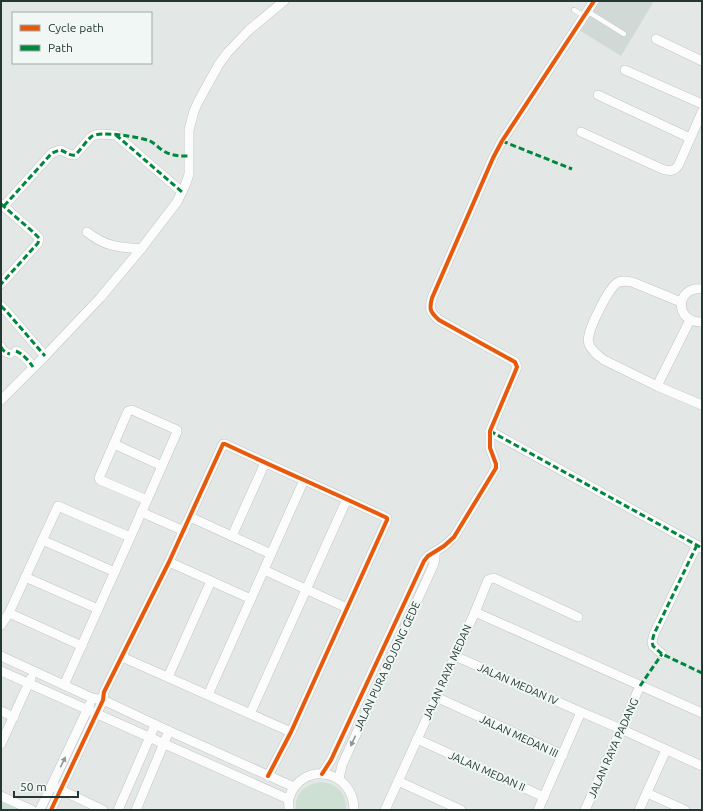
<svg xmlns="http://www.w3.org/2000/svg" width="703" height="811" font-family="Ubuntu,sans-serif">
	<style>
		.built { fill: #d1d9d6 }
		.green { fill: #cee0d3 }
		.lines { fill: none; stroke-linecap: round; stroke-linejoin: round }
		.service-casing { stroke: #c0c5c3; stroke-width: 5.5 }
		.minor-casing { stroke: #c0c5c3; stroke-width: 10 }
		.service { stroke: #fbfcfb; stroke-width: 4.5 }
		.minor { stroke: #fbfcfb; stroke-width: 9 }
		.quiet { stroke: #00873e; stroke-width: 3; stroke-dasharray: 6 3; stroke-linecap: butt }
		.cycleway-casing { stroke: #f1f7f4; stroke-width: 6 }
		.cycleway { stroke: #e8590c; stroke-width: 4 }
		.oneway { fill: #8f9a97 }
		.labels { text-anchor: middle; stroke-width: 4; stroke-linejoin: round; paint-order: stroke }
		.street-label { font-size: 11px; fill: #233833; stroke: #f1f7f4 }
	</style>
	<rect width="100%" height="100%" fill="#e3e8e6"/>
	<polygon class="built" points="596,1 654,1 621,56 579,30"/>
	<g class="green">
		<path d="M321,782c17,2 25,11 25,28h-50c-2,-17 10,-26 25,-28z"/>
		<polygon points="1,798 27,810 1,810"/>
	</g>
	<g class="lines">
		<g class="service-casing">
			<g id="service">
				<polyline points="574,10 584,16"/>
				<polyline points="587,11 624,34"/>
			</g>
		</g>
		<g class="minor-casing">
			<g id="minor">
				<polyline points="656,39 702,61"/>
				<polyline points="625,70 702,104"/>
				<polyline points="598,95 690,138"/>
				<path d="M581,132l81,37c7,2 13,3 17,-5l23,-52"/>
				<polyline points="1,204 33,232 39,238 38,243 1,284"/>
				<path d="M4,206l48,-53 8,-3c5,1 9,6 15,5l16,-18 4,-2 5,-1 16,1 66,57"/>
				<path d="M87,232c19,15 31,15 54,17"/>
				<path d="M702,289c-27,-3 -28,34 0,33"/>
				<path d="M681,302l-49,-20c-6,-1 -11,-2 -15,1 -9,6 -26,42 -28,52 -1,3 -1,6 0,9 3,7 9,12 15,16l53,26 45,19"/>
				<polyline points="1,306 7,312 45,356"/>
				<path d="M1,347c2,4 5,6 9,7"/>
				<path d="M16,351c7,3 13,10 17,16"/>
				<polyline points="657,386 690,320"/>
				<polyline points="1,400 45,356 100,298 141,249 177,202 186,183 189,174 189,130 194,111 198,102 219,64 228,52 249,30 284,1"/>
				<polyline points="490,431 702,548"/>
				<polyline points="114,444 162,466"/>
				<polyline points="141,512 184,531"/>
				<polyline points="190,517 271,554"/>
				<polyline points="232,536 265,463"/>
				<polyline points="42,540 115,572"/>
				<polyline points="169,562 251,599"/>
				<polyline points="264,570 347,608"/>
				<polyline points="25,577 98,609"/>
				<polyline points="475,612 488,580 490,579 494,578 578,617"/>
				<polyline points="9,613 82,646"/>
				<polyline points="1,625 9,613 58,506 130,537"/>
				<polyline points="662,654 653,646 652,642 654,634 697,545"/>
				<polyline points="1,656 92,698 103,700 169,731 294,787"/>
				<polyline points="455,656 581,712 621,729 702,766"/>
				<polyline points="122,657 291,732"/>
				<polyline points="1,671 288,799"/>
				<polyline points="168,677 211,581"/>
				<polyline points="64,685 147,500 100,480 99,478 128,411 132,410 177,430 177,432 147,500"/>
				<polyline points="208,695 304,480"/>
				<polyline points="436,697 563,755"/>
				<polyline points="1,711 14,717"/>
				<polyline points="250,714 347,499"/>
				<polyline points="417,739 544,797"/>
				<polyline points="1,744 31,678"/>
				<path d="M322,774l9,-14 93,-199 4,-5 16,-10 10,-9 42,-69v-4l-6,-16v-17l25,-59 2,-5 -2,-5 -76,-42c-9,-8 -10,-11 -7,-22l61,-140 9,-17 92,-140"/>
				<polyline points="339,779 342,765 433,566 435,559 435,552"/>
				<polyline points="398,781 461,810"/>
				<polyline points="55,787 103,810"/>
				<polyline points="647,793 685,810"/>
				<polyline points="1,796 32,810"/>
				<polyline points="40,810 90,704"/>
				<path d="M51,810l52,-110 1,-8 65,-130 54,-118h2c53,25 107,48 160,73l2,1v2l-96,212 -23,44"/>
				<polyline points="118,810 155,725"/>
				<polyline points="136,810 169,731"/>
				<path d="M289,810c0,-4 -1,-9 0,-12 12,-38 65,-29 65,12"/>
				<polyline points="385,810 475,612 702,713"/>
				<polyline points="538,810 581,712"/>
				<polyline points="585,810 640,686"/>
				<polyline points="639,810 666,750"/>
			</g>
		</g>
		<use href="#service" class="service"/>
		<use href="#minor" class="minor"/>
		<g class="quiet">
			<polyline points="116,135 182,192"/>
			<polyline points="502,141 572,169"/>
			<polyline points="1,204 33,232 39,238 38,243 1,284"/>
			<path d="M4,206l48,-53 8,-3c5,1 9,6 15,5 6,-5 10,-13 16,-18 8,-7 49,0 59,4 4,2 8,6 12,9 9,6 17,6 27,6"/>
			<polyline points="1,306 7,312 45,356"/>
			<path d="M1,347c2,4 5,6 9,7"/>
			<path d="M16,351c7,3 13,10 17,16"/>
			<polyline points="490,431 702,548"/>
			<polyline points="697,545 654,634 652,642 653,646 662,654 702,673"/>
			<polyline points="640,686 662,654"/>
		</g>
		<g class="cycleway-casing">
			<g id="cycleway">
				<path d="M322,774l9,-14 93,-199 4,-5 16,-10 10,-9 42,-69v-4l-6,-16v-17l25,-59 2,-5 -2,-5 -76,-42c-9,-8 -10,-11 -7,-22l61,-140 9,-17 92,-140"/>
				<path d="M51,810l52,-110 1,-8 65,-130 54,-118h2c53,25 107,48 160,73l2,1v2l-96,212 -23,44"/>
			</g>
		</g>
		<use href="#cycleway" class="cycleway"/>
	</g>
	<defs><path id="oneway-solid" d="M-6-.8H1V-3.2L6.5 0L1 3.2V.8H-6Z"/></defs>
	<g class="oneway">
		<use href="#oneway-solid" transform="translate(353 741) rotate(115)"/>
		<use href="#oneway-solid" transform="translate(63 762) rotate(-64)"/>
	</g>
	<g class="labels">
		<g class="street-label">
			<text transform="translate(387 666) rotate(-65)" y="4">JALAN PURA BOJONG GEDE</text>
			<text transform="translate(447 672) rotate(-66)" y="4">JALAN RAYA MEDAN</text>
			<text transform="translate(518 684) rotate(24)" y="4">JALAN MEDAN IV</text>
			<text transform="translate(519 736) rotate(25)" y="4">JALAN MEDAN III</text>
			<text transform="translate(613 748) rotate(-66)" y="4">JALAN RAYA PADANG</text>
			<text transform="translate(487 771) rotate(24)" y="4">JALAN MEDAN II</text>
		</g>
	</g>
	<rect width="703" height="811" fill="none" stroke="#233833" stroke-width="4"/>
	<rect x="12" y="12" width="140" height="52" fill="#f1f7f4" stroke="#9faba7"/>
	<rect x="20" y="25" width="20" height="6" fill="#e8590c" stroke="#9faba7"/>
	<text x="48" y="32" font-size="12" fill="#233833">Cycle path</text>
	<rect x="20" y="45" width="20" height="6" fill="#00873e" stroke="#9faba7"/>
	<text x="48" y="52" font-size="12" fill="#233833">Path</text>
	<path d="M14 791v6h64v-6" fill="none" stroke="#233833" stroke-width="2"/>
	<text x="20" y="791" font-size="12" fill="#233833" stroke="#f1f7f4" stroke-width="3" paint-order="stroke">50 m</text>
</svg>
